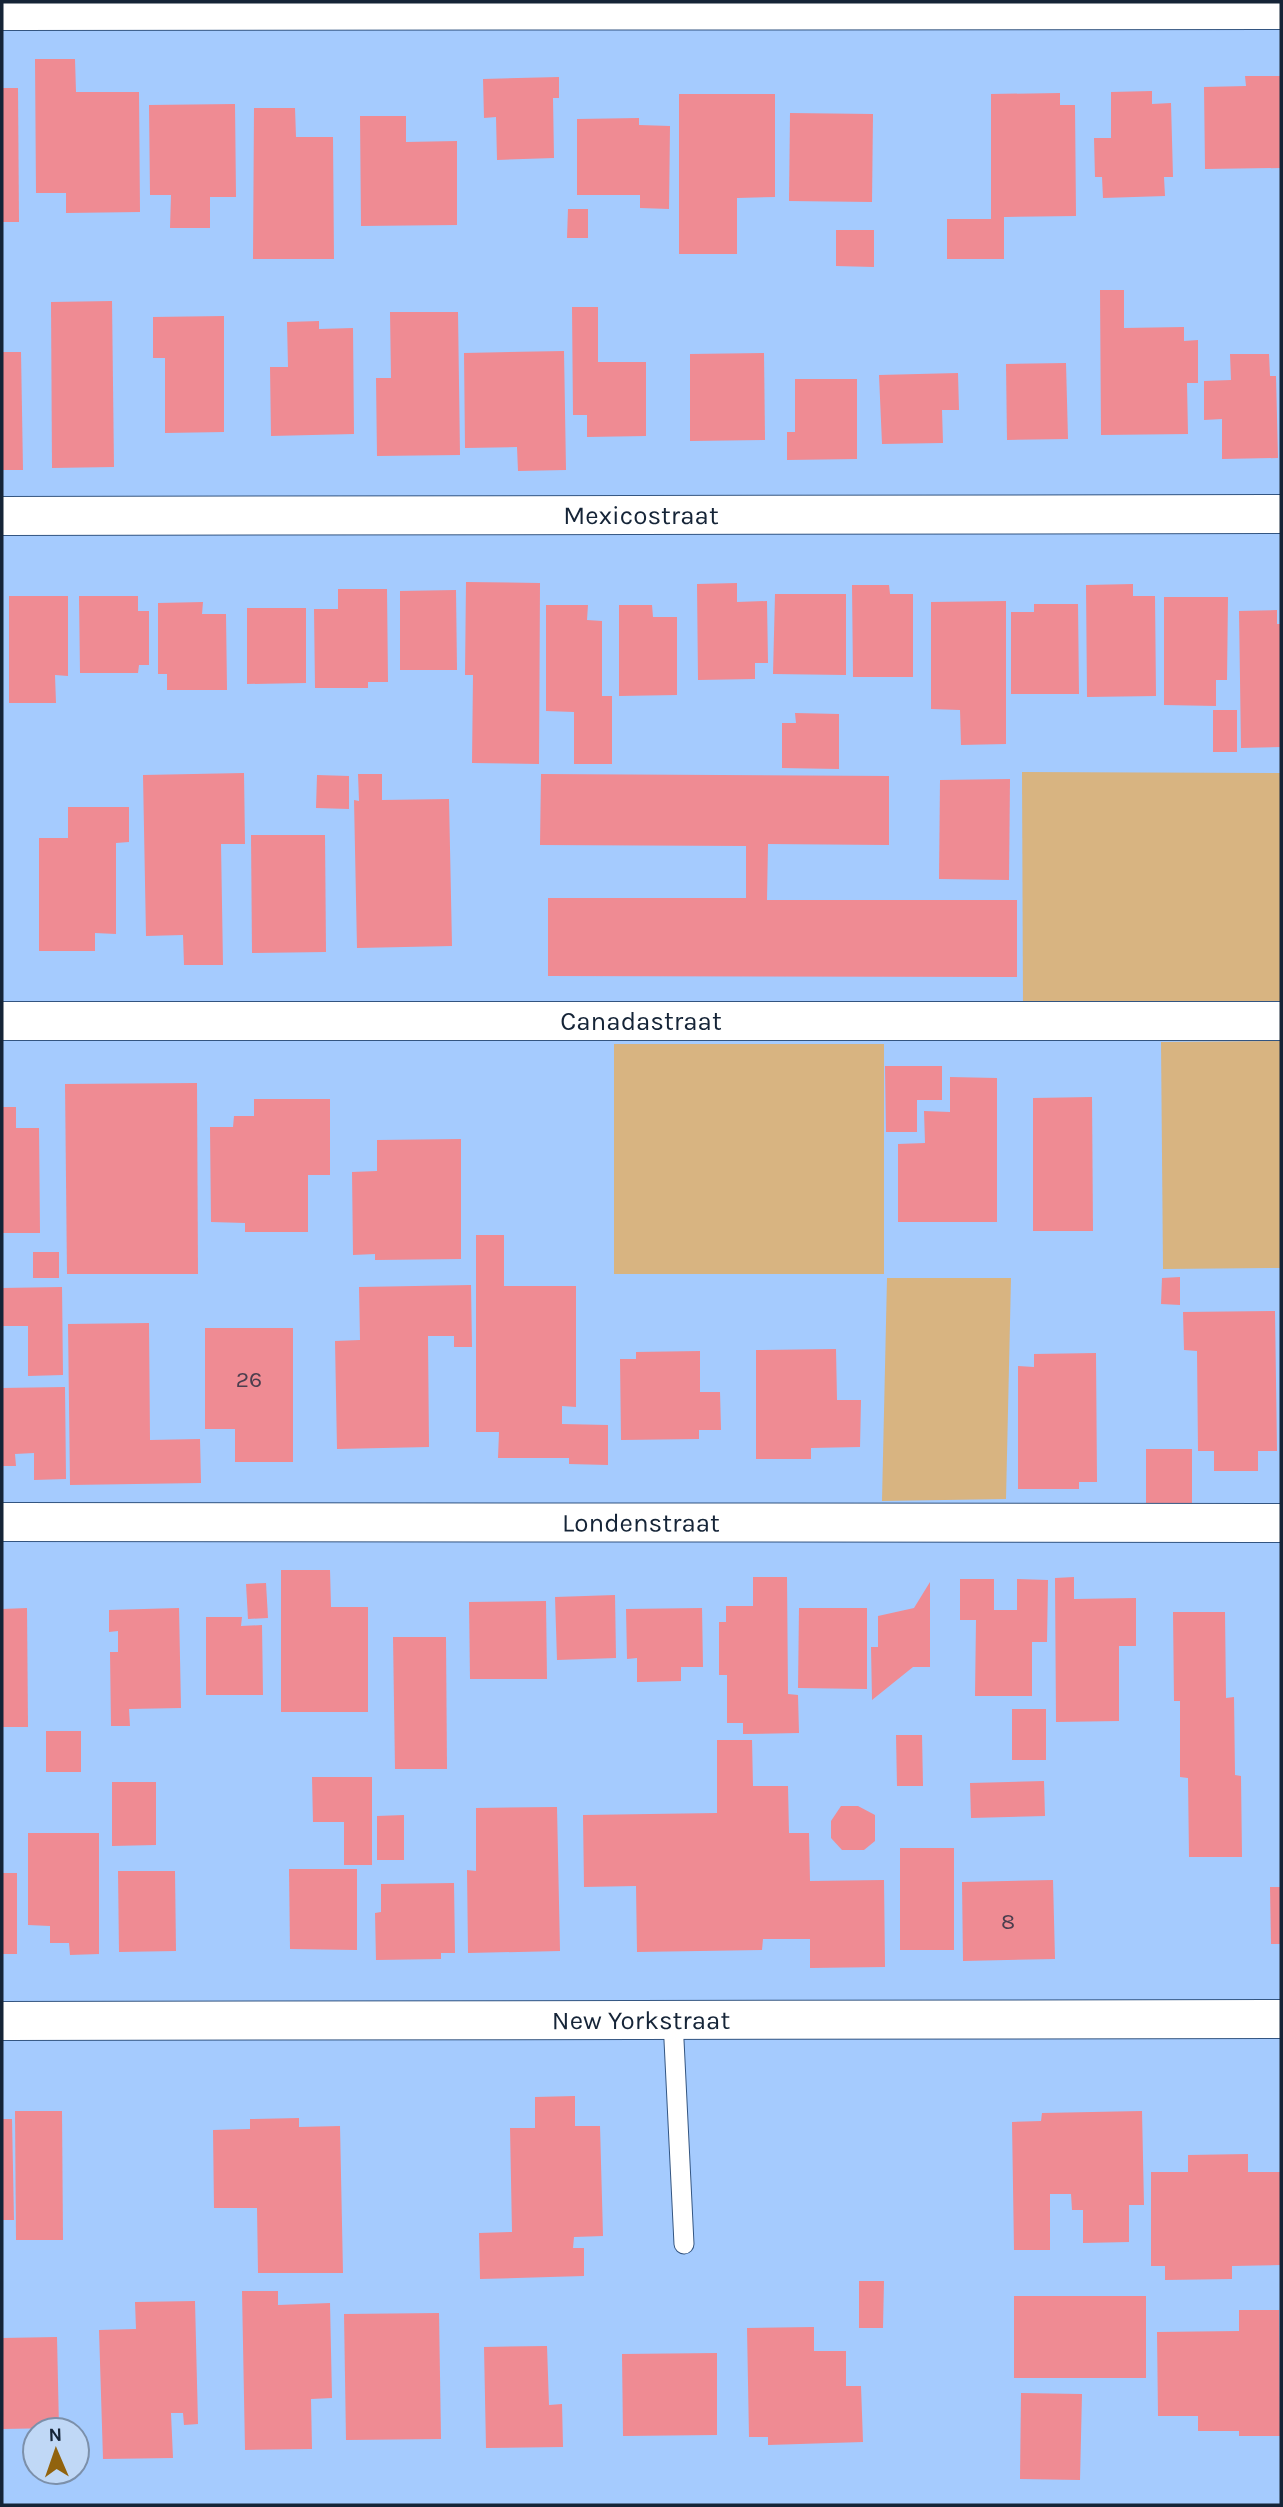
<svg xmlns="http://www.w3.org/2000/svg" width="1283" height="2507" font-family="Karla,sans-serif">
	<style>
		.green { fill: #d8b481 }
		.building { fill: #ef8b93 }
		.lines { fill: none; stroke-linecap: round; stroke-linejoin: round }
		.service-casing { stroke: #335581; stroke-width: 21 }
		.minor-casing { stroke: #335581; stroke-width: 40 }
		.service { stroke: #fff; stroke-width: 19 }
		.minor { stroke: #fff; stroke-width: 38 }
		.labels { text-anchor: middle; stroke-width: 5; stroke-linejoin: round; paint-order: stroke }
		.number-label { font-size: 23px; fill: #4c3e4e }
		.street-label { font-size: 26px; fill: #152437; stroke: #c0d8f6 }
	</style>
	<rect width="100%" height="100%" fill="#a5cbfe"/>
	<g class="green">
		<polygon points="1022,772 1281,773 1281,1007 1023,1007"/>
		<polygon points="1281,1041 1281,1268 1163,1269 1161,1042"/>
		<rect x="614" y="1044" width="270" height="230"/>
		<polygon points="887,1278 1011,1278 1006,1499 882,1501"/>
	</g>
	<g class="building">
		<polygon points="35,59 75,59 76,92 139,92 140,212 66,213 66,193 36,193"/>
		<polygon points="1245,76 1281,76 1281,168 1205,169 1204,87 1246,86"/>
		<polygon points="559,77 559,98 553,98 554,158 497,160 496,117 484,118 483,79"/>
		<polygon points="2,88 18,88 19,222 2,222"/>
		<polygon points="1152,91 1152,104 1171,103 1173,177 1164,177 1165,196 1103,198 1102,177 1095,177 1094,138 1111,138 1111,92"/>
		<polygon points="1060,93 1060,105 1075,105 1076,216 1004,217 1004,259 947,259 947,219 991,219 991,94"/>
		<polygon points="679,94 775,94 775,197 737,198 737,254 679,254"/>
		<polygon points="235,104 236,197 210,197 210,228 170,228 171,195 150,195 149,105"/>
		<polygon points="254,108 295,108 296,137 333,137 334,259 253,259"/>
		<polygon points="790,113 873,114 872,202 789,201"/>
		<polygon points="360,116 406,116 406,142 457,141 457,225 361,226"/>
		<polygon points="639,118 639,125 670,126 669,209 640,208 640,195 577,195 577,119"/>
		<polygon points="568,209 588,209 588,238 567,238"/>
		<polygon points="836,230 874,230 874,267 836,266"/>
		<polygon points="1100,290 1124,290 1124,328 1184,327 1184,341 1198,340 1198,383 1187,383 1188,434 1101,435"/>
		<polygon points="112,301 114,467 52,468 51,302"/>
		<polygon points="572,307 598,307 598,362 646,362 646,436 587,437 587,415 573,415"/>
		<polygon points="390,312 458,312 460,455 377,456 376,378 391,378"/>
		<polygon points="224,316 224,432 165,433 165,358 153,358 153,317"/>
		<polygon points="319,321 319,329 353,328 354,434 271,436 270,367 288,367 287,322"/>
		<polygon points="564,351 566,470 518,471 517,447 465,448 464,353"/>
		<polygon points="2,352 21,352 23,470 2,470"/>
		<polygon points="764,353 765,440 690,441 690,354"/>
		<polygon points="1230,354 1269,354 1270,376 1276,376 1278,458 1222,459 1222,419 1204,420 1204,381 1231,380"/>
		<polygon points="1066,363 1068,439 1007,440 1006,364"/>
		<polygon points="958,373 959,410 942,410 943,443 882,444 879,375"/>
		<polygon points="795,379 857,379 857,459 787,460 787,432 795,432"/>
		<polygon points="466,582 540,583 539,764 472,763 473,675 465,675"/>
		<polygon points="737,583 737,602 767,601 768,663 755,663 755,679 698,680 697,584"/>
		<polygon points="1133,584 1133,596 1155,596 1156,696 1087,697 1086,585"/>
		<polygon points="852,585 889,585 890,594 913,594 913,677 853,677"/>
		<polygon points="338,589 387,589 388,682 368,682 368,688 315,688 314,609 338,609"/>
		<polygon points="456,590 457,670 400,670 400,591"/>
		<polygon points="775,594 846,594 846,675 773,674"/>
		<polygon points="9,596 68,596 68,676 55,675 56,703 9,703"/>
		<polygon points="79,596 138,596 138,611 149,611 149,665 139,665 138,673 80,673"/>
		<polygon points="1164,597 1228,597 1227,680 1216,680 1216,706 1164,705"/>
		<polygon points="1006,601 1006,744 961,745 960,710 931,709 931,602"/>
		<polygon points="203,602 202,614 226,614 227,690 167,690 167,674 158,674 158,603"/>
		<polygon points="1034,604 1078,604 1079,694 1011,694 1011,612 1034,612"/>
		<polygon points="546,605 588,605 587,620 602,621 602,696 612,696 612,764 574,764 574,712 546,711"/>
		<polygon points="619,605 652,605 653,617 677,617 677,695 619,696"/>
		<polygon points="247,608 306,608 306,683 247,684"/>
		<polygon points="1277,610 1277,624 1281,624 1281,747 1241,748 1239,611"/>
		<rect x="1213" y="710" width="24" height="42"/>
		<polygon points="795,713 839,714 839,769 782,768 782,723 796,723"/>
		<polygon points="244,773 245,844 221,844 223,965 184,965 183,935 146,936 143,775"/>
		<polygon points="358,774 382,774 382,800 449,799 452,946 357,948 354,800 359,801"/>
		<polygon points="541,774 889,776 889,845 768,844 767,900 1017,900 1017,977 548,976 548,898 746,898 746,846 540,845"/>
		<polygon points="317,775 349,776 349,809 316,808"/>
		<polygon points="1010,779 1009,880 939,879 940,780"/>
		<polygon points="68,807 129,807 129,842 116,843 116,934 95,933 95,951 39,951 39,838 68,838"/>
		<polygon points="251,835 325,835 326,952 252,953"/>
		<polygon points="885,1066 942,1066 942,1100 917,1100 917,1132 886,1132"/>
		<polygon points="950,1077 997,1078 997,1222 898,1222 898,1144 925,1143 924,1111 950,1112"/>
		<polygon points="197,1083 198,1274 67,1274 65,1084"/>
		<polygon points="1092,1097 1093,1231 1033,1231 1033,1098"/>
		<polygon points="254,1099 330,1099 330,1175 308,1175 308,1232 245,1232 245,1223 211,1222 210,1127 233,1127 234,1116 254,1116"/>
		<polygon points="2,1107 16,1107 16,1128 39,1128 40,1233 2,1233"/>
		<polygon points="461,1139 461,1259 375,1260 375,1254 353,1255 352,1172 377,1171 377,1140"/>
		<polygon points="476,1235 504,1235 504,1286 576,1286 576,1407 562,1406 562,1424 608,1425 608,1465 569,1464 569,1458 498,1458 499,1432 476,1432"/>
		<rect x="33" y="1252" width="26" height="26"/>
		<polygon points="1180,1277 1180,1305 1161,1304 1162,1278"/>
		<polygon points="471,1285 472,1347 454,1347 454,1336 428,1336 429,1447 337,1449 335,1341 360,1340 359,1287"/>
		<polygon points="62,1287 63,1375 28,1376 28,1326 2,1326 2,1288"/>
		<polygon points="1275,1311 1277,1451 1258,1451 1258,1471 1214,1471 1214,1451 1198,1451 1197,1351 1184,1350 1183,1312"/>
		<polygon points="149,1323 150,1440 200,1439 201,1483 70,1485 68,1324"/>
		<polygon points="205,1328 293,1328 293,1462 235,1462 235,1429 205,1429"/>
		<polygon points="836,1349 837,1400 861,1400 860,1447 811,1448 811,1459 756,1459 756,1350"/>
		<polygon points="700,1351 700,1392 720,1392 721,1430 699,1430 699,1439 621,1440 620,1359 636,1359 636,1352"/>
		<polygon points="1096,1353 1097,1482 1079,1482 1079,1489 1018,1489 1018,1366 1034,1367 1034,1354"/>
		<polygon points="65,1387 66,1479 34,1480 34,1453 15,1454 16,1466 2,1466 2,1388"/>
		<polygon points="1146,1449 1192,1449 1192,1509 1146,1510"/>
		<polygon points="281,1570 330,1570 331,1607 368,1607 368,1712 281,1712"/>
		<polygon points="753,1577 787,1577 788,1694 798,1695 799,1733 743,1734 743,1723 727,1723 727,1675 719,1675 719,1622 726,1622 726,1606 753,1606"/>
		<polygon points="1074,1577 1074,1599 1136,1598 1136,1646 1119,1646 1119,1721 1056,1722 1055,1578"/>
		<polygon points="960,1579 994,1579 994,1610 1017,1610 1017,1579 1048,1580 1047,1642 1032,1642 1032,1696 975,1696 976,1620 960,1620"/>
		<polygon points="930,1582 930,1667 913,1667 872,1700 871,1647 878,1647 878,1616 914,1608"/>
		<polygon points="266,1583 268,1618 248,1619 246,1584"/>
		<polygon points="615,1595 616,1658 557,1660 555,1597"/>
		<polygon points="546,1601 547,1679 470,1679 469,1602"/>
		<polygon points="27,1608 28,1727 2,1727 2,1609"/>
		<polygon points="179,1608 181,1708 129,1709 130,1726 111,1726 110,1652 118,1652 118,1631 109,1632 109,1610"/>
		<polygon points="702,1608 703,1667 681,1667 681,1681 637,1682 637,1658 627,1659 626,1609"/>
		<polygon points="799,1608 867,1608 867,1689 798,1688"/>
		<polygon points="1173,1612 1225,1612 1226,1698 1234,1697 1235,1775 1241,1776 1242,1857 1189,1857 1188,1778 1180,1777 1180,1701 1174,1701"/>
		<polygon points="206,1617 242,1617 241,1626 262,1625 263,1695 206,1695"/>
		<polygon points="393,1637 446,1637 447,1769 395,1769"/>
		<rect x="1012" y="1709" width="34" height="51"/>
		<rect x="46" y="1731" width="35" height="41"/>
		<polygon points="896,1735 922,1735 923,1786 897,1786"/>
		<polygon points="717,1740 752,1740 753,1786 788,1786 789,1833 809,1833 810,1881 884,1880 885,1967 810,1968 810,1939 763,1939 762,1950 637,1952 636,1886 584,1887 583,1815 717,1813"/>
		<polygon points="312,1777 372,1777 372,1865 344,1865 344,1822 313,1822"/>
		<polygon points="1044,1781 1045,1816 971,1818 970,1783"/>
		<polygon points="112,1782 156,1782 156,1845 112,1846"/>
		<polygon points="841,1806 858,1806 875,1815 875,1841 864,1850 842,1850 831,1838 831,1821"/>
		<polygon points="557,1807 560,1951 468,1953 467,1870 476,1871 476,1808"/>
		<polygon points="404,1815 404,1860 377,1860 377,1816"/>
		<polygon points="28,1833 99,1833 99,1954 70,1955 69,1943 50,1943 50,1926 28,1925"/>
		<rect x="900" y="1848" width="54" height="102"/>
		<polygon points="289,1869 357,1869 357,1950 290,1949"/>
		<polygon points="118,1871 175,1871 176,1951 119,1952"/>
		<rect x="2" y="1873" width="15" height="81"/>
		<polygon points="1053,1880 1055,1959 963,1961 962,1882"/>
		<polygon points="454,1883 455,1953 441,1953 441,1959 376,1960 375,1913 381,1912 381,1884"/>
		<polygon points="1270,1887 1281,1887 1281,1944 1271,1944"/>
		<polygon points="575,2096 575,2126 600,2126 603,2236 574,2237 573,2248 584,2248 584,2276 480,2279 479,2233 512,2232 510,2128 535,2128 535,2097"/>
		<polygon points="15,2111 62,2111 63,2240 16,2240"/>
		<polygon points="1142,2111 1144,2205 1129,2205 1129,2242 1083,2243 1083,2210 1072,2210 1071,2194 1050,2194 1050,2250 1014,2250 1012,2122 1041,2121 1042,2113"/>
		<polygon points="299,2118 299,2127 340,2126 343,2273 258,2273 257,2208 214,2208 213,2130 250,2129 250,2119"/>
		<polygon points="2,2119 12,2119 14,2220 2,2220"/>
		<polygon points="1248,2154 1248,2172 1281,2172 1281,2265 1232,2266 1232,2279 1165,2280 1165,2266 1151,2266 1151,2172 1188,2172 1188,2155"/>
		<polygon points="859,2281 884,2281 883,2328 859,2328"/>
		<polygon points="242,2291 278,2291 278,2305 330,2303 332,2398 311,2399 312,2449 245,2450"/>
		<rect x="1014" y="2296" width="132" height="82"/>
		<polygon points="195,2301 198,2424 184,2425 183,2413 171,2413 173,2458 103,2459 99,2330 136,2329 135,2302"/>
		<polygon points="1239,2310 1279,2310 1280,2436 1239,2436 1239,2431 1198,2431 1198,2416 1158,2416 1157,2332 1239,2331"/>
		<polygon points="439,2313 441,2439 346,2440 344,2314"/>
		<polygon points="814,2327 814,2351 846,2351 846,2386 861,2386 863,2442 768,2445 768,2437 749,2437 747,2328"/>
		<polygon points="57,2337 59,2428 2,2429 2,2338"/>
		<polygon points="547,2346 549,2405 562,2404 563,2447 486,2448 484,2347"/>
		<polygon points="717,2353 717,2435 623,2436 622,2354"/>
		<polygon points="1021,2393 1082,2394 1080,2480 1020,2479"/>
	</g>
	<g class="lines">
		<g class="service-casing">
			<polyline id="service" points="673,2020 684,2244"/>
		</g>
		<g class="minor-casing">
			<g id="minor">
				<polyline points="2,11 1281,10"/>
				<path id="s1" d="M2,516l1279,-2"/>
				<path id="s2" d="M2,1021h1279"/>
				<path id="s3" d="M2,1522l1279,1"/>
				<path id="s4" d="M2,2021l1279,-2"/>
			</g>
		</g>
		<use href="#service" class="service"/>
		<use href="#minor" class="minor"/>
	</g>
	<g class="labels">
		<g class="number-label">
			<text x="249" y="1387">26</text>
			<text x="1008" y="1929">8</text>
		</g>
		<g class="street-label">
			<text dy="9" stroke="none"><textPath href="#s1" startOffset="639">Mexicostraat</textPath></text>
			<text dy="9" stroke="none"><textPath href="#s2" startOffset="639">Canadastraat</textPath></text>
			<text dy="9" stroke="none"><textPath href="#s3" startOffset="639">Londenstraat</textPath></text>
			<text dy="9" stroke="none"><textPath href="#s4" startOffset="639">New Yorkstraat</textPath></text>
		</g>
	</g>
	<rect width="1283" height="2507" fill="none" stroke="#152437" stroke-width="7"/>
	<g transform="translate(56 2451) rotate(358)"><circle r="33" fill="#c0d8f6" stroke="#7c90aa" stroke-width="2"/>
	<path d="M0-5L12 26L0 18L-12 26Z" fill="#91630e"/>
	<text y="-10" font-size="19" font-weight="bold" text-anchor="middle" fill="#152437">N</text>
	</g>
</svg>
